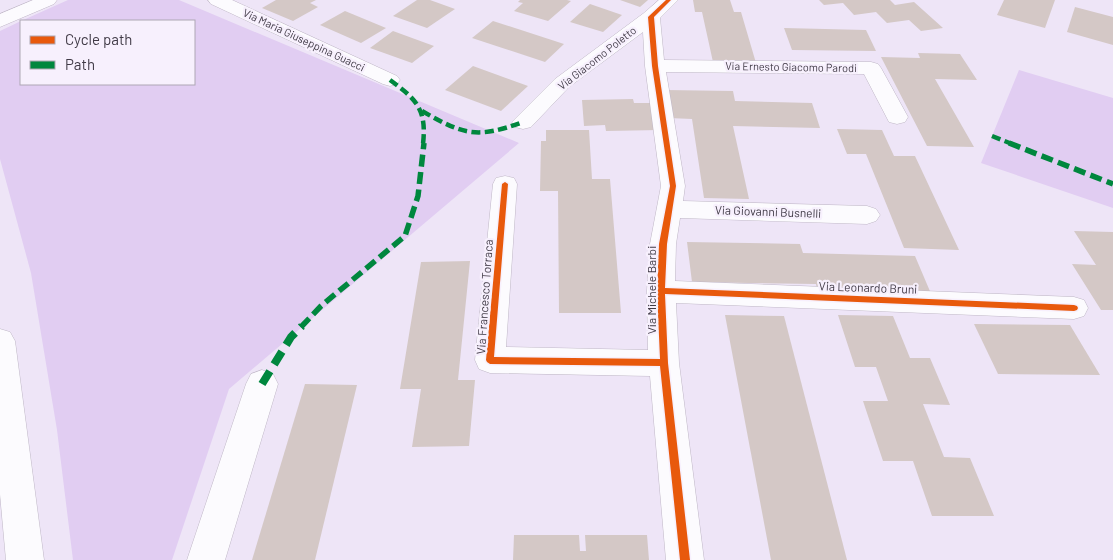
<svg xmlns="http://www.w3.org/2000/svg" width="1113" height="560" font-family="Barlow,sans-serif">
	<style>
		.green { fill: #e1cdf2 }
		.building { fill: #d4c8c6 }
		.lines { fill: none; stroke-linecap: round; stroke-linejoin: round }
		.minor-casing { stroke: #bfb7c6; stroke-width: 1 }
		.minor { fill: #fcfbfe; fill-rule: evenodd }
		.quiet-far2 { stroke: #00873e; stroke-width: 4.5; stroke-dasharray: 9 4.5; stroke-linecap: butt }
		.quiet-far1 { stroke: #00873e; stroke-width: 5.5; stroke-dasharray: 12 5.5; stroke-linecap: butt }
		.quiet { stroke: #00873e; stroke-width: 8; stroke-dasharray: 15 8; stroke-linecap: butt }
		.cycleway-casing { stroke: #f7f0fd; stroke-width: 3 }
		.cycleway { fill: #e8590c; fill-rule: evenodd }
		.labels { text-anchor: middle; stroke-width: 4.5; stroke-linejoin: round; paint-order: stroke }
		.far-street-label { font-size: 11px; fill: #403a46; stroke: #f7f0fd }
		.street-label { font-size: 12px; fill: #403a46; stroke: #f7f0fd }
	</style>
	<rect width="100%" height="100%" fill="#eee5f7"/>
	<g class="green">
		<polygon points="68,0 179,0 519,143 229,389 172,560 73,560 57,430 31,273 0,159 0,31 21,21 21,84 194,84 194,21 21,21"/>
		<polygon points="1019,70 1113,98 1113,208 981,163"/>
	</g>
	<g class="building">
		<polygon points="276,0 316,0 310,3 318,7 293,21 262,8"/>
		<polygon points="417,0 430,0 455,9 427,28 393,16"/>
		<polygon points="520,0 567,0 571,1 548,21 514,11 523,3 518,2"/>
		<polygon points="620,0 648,0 640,7"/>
		<polygon points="693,0 730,0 734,12 741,12 756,63 713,62 702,12 695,12"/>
		<polygon points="819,0 890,0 895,5 914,2 943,28 921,31 909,20 887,23 876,12 854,15 843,3 824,5"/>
		<polygon points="1004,0 1055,0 1045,28 997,15"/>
		<polygon points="590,4 622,15 603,32 570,22"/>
		<polygon points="1075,7 1113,17 1113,45 1067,32"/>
		<polygon points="345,11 386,28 361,43 320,25"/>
		<polygon points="493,21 564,44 545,62 472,38"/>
		<polygon points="784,28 866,30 876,51 792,50"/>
		<polygon points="393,31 434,46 412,63 370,48"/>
		<polygon points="918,53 960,54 977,80 935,79 974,147 927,146 881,57 920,58"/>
		<polygon points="473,66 528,86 501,111 445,90"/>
		<polygon points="665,90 733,91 735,101 812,103 820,128 733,126 749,199 704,198 692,119 669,118"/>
		<polygon points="633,99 634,103 655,103 660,130 606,131 605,125 584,126 582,100"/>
		<polygon points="837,129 882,130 894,156 915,156 959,250 904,248 866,154 847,154"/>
		<polygon points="546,130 589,130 592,179 610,179 621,313 559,313 558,191 540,191 541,141 546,141"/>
		<polygon points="1074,231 1113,232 1113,310 1101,310 1072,264 1096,265"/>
		<polygon points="687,242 800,244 803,253 915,256 932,296 818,294 816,284 692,282"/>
		<polygon points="470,261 458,380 475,380 469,446 412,447 421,389 400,389 421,262"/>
		<polygon points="725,315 784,316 847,560 771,560"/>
		<polygon points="838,315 893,316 910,358 930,358 950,405 923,404 944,457 970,458 994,516 932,516 913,461 883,461 863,401 888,401 876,367 855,367"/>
		<polygon points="974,324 1070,325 1100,375 998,374"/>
		<polygon points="305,384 357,385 315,560 252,560"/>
		<polygon points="514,535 579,535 580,551 586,551 585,535 647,535 649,560 513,560"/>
	</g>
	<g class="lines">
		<g class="minor-casing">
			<g id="minor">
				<polygon points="33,0 57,0 54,4 0,27 0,14"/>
				<polygon points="208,0 232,0 397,76 400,80 397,84 390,86 383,84 211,4"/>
				<polygon points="659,0 678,0 660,18 664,60 871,62 878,64 881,68 908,117 905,122 897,124 889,122 864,74 666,72 685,186 683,201 867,206 876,209 880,215 876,221 867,224 680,218 676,244 675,281 1074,297 1084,300 1088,308 1084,316 1074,319 676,303 679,363 704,560 666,560 650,376 490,373 479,369 475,360 493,184 496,178 505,176 514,178 517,184 506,347 648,350 647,291 650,244 661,186 645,66 643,32 569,87 531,127 523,129 515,127 512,122 555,79 644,13"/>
				<polygon points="0,329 10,332 15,341 44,560 6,560 0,494"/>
				<polygon points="262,370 273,374 278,384 225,560 187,560 246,384 251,374"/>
			</g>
		</g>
		<use href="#minor" class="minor"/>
		<g class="quiet-far2">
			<path d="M390,80c26,19 37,29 33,64"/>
			<path d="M422,111c42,24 55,28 101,11"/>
			<polyline points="992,136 1012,144"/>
		</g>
		<g class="quiet-far1">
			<polyline points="1009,143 1113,184"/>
			<polyline points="301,327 321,306 405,236 418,196 424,143"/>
		</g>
		<polyline class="quiet" points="262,384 291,337 302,326"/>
		<g class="cycleway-casing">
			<polygon id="cycleway" points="666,0 671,0 654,17 658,66 676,186 667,244 665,288 1074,305 1077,306 1078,308 1077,310 1074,311 665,294 668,363 690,560 680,560 660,366 490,364 487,362 486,360 502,184 505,182 508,184 494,357 660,359 657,291 659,244 670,186 652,66 648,17"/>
		</g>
		<use href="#cycleway" class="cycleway"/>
	</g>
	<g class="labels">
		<g class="far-street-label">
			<text transform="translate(304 40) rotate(25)" y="4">Via Maria Giuseppina Guacci</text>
			<text transform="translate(597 58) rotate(-38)" y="4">Via Giacomo Poletto</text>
			<text transform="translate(791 67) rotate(1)" y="4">Via Ernesto Giacomo Parodi</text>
		</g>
		<g class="street-label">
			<text transform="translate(768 212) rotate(2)" y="4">Via Giovanni Busnelli</text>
			<text transform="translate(868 288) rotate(2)" y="4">Via Leonardo Bruni</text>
			<text transform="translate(652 290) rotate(-90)" y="4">Via Michele Barbi</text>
			<text transform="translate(485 297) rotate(-86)" y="4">Via Francesco Torraca</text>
		</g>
	</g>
	<rect x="20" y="20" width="175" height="65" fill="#f7f0fd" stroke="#aea7b4"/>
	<rect x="30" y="36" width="25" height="8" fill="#e8590c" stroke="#aea7b4"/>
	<text x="65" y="45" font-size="15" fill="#403a46">Cycle path</text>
	<rect x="30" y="61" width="25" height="8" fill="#00873e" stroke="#aea7b4"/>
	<text x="65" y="70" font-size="15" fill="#403a46">Path</text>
</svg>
